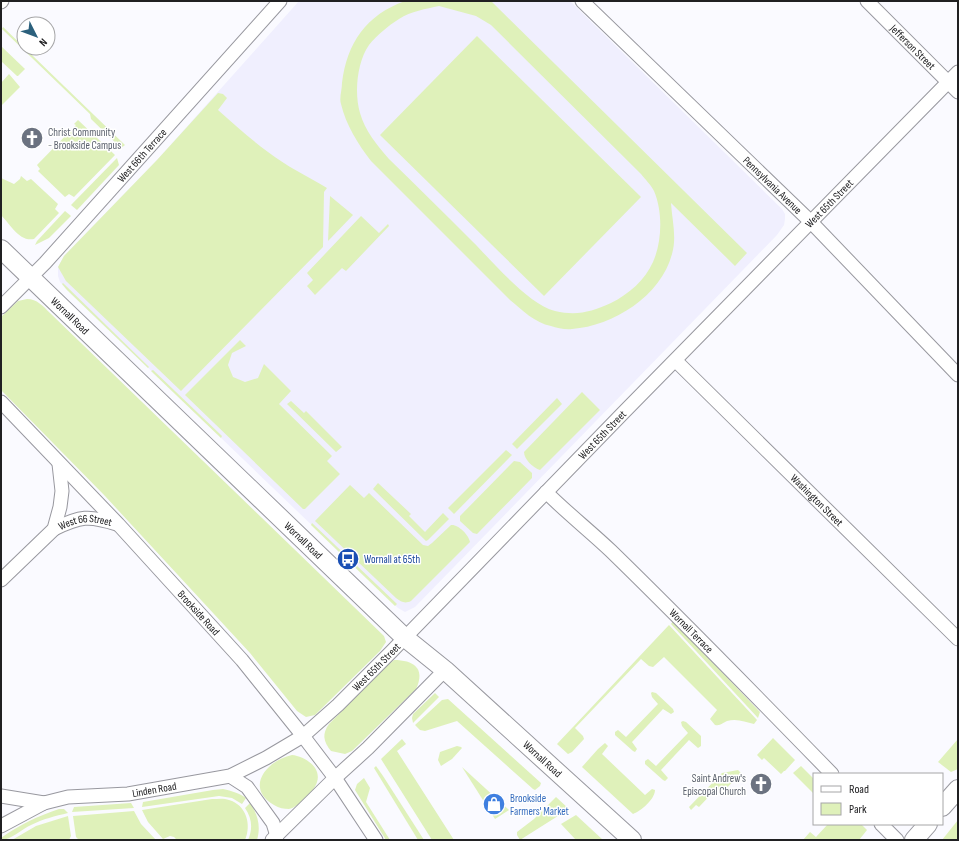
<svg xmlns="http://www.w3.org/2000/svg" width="959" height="841" font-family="'Sofia Sans Condensed',sans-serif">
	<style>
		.built { fill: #f0effe }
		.green { fill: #dff1ba; fill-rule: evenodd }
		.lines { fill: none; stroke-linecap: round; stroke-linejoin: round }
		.minor-casing { stroke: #98989f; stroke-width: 15 }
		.secondary-casing { stroke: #98989f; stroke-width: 20 }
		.minor { stroke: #fff; stroke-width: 13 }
		.secondary { stroke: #fff; stroke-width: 18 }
		.labels { text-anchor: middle; stroke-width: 3; stroke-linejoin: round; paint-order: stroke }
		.street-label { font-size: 11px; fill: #202022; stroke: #fff }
		.worship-label { font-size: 11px; fill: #5b616d; stroke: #fff; text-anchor: start }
		.transit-label { font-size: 11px; fill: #164399; stroke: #fff; text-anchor: start }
		.shop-label { font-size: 11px; fill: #366cbe; stroke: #fff; text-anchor: start }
	</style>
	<rect width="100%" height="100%" fill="#fafaff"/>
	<polygon class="built" points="299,1 570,1 782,209 785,214 785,219 784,225 777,235 415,607 405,612 398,608 67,290 60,282 58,276 58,267 64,256 157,160"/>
	<g class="green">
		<path d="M405,1h86l256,252 -12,13 -64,-63c1,17 6,34 1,51 -11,42 -59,72 -100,75 -6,1 -15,-1 -21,-3 -16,-3 -29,-16 -41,-26l-139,-139c-13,-17 -25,-36 -30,-57 -2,-6 1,-14 1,-21 5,-40 24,-68 63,-82zM439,6l37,10 15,9 150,149c4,5 10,11 13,17 9,21 8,51 -1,71 -8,18 -24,32 -42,41 -20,9 -34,13 -56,8 -27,-7 -62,-49 -82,-69 -28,-28 -56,-56 -84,-83 -12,-14 -24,-28 -29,-46 -6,-20 -3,-51 9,-68 8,-10 19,-19 30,-26 12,-8 27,-10 40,-13z"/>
		<polygon points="3,27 125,145 121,148 91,119 90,114 2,29"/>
		<polygon points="477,36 641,197 544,296 380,135"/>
		<polygon points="1,46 25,69 18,76 17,76 1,61"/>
		<polygon points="9,74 20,87 1,106 1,83"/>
		<path d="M218,93l5,1 4,4 -9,12c16,14 32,29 50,42 18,14 39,24 59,36l-3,4 -1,55 -142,144 -115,-110 -8,-14 6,-11 93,-96z"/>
		<polygon points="78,120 115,155 74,197 69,194 65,197 38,171 40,169 37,165 76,125 74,124"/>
		<polygon points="117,158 119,165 77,210 71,205"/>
		<path d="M21,176l6,5 4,-2 27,25 -3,5 4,4 -25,26c-15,3 -24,-15 -33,-24v-37l13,6 6,-5z"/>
		<polygon points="330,196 353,215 328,241"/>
		<polygon points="65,211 71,216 49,238 35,245 37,241"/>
		<polygon points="361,216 379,233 388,224 389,226 346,271 342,268 315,295 307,286 313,280 307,273"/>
		<polygon points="63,283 149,367 148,368 67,290 62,284"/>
		<path d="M27,299c10,0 16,7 23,14l334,323 2,6 -6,9 -65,64 -9,2 -9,-6 -47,-58 -145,-157 -104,-106v-73l17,-16z"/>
		<polygon points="240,340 246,346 232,353 228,365 233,377 245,382 258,378 264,364 291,391 279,404 332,456 327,461 340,474 305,509 303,509 185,395"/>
		<polygon points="153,370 222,436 221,438 151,371"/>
		<path d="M582,392l18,18 -60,60c-7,-2 -16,-11 -16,-18z"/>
		<polygon points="557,398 562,404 517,449 512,444"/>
		<polygon points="291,401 304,413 306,411 342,447 336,452 287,404"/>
		<polygon points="506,450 512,455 454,514 448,508"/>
		<polygon points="514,461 520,462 532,473 532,478 477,534 473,533 460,521 460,516"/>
		<polygon points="378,483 411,514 409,516 425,532 443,513 449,519 428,540 426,541 373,489"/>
		<path d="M350,485l14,13 5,-5 54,52 5,1 4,-3 19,-18c7,-1 18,10 19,17l-59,59c-6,3 -10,1 -15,-3l-81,-77z"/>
		<polygon points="312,523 397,604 395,606 311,525"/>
		<polygon points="673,621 760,712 758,718 671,624"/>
		<path d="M669,625l88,95 -3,4c-9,-2 -17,-6 -27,-3 -5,2 -6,5 -12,4l-5,-6 7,-9 -53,-53 -11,10 -4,-1 -8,-7 -66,69 8,8 1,3 -12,13 -4,2 -11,-10z"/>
		<path d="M394,660c19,0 32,8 22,29l-64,62 -7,3 -14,-3c-8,-10 -9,-17 -2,-27l59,-59z"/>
		<polygon points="652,692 656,693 673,709 674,712 671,714 663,709 632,742 637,749 635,752 633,751 615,735 615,732 618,730 626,737 658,704 652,697 651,693"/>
		<polygon points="435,693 439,697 413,723 412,718 413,714"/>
		<polygon points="448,699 541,783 540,786 535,790 533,789 457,721 425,731 420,730 415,725 442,700"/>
		<polygon points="683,721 686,722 701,736 701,746 698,748 689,740 661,770 668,778 665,781 663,780 645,764 645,761 648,759 656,766 688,733 682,726 681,722"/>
		<polygon points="773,738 795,760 785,771 784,771 781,774 764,758 762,760 757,755"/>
		<polygon points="402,739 406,744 397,751 454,840 432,840 381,759"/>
		<polygon points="958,739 958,769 951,772 938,762"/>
		<path d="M605,743l3,3 -6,8 43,41 7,-6 3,1c0,9 -14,21 -22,24l-51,-47 16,-18z"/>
		<polygon points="457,746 461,747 462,748 452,759 441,766 438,760 440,752"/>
		<path d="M292,755c12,1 30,12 25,27 -3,10 -18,25 -28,27 -5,0 -10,-1 -15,-4 -30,-17 -7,-45 18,-50z"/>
		<polygon points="376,766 383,776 424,840 418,840 374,768"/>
		<polygon points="801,766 814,779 814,794 793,773"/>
		<polygon points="462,767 509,810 495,819"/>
		<polygon points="738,770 741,773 722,793 717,788 699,807 696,805 691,810 689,807 722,773"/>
		<polygon points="364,778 370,788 366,802 390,840 386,840 355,790 357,784"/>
		<path d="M223,789c9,2 16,4 23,9l-4,6 -10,-6 -13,-2 -77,11 1,-5 70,-12z"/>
		<polygon points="556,797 569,809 520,840 517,835 517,832 534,819"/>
		<path d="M212,799c6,0 12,-1 17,1 17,5 23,24 16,40h-68l-3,-3 -4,-1 -7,3 -15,-17 -6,-12z"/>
		<polygon points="131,803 134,808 72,812 74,807"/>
		<path d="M250,803c8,12 11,23 7,37h-9c5,-11 4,-22 -3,-32z"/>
		<path d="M59,809h5l4,4c-13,3 -25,6 -37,12 -9,4 -20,15 -30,15v-2c18,-13 37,-22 58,-29z"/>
		<polygon points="134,811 141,824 156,840 79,840 76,837 73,816"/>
		<polygon points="576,815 603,840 576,840 561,824"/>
		<polygon points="68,816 71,836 69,840 12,840 36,826"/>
		<polygon points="958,820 958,840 942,840"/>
		<polygon points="828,824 861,824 867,830 859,840 803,840 810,832 816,837"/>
	</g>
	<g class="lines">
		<g class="minor-casing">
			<g id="minor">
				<path id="s1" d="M582,1l229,221 147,153"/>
				<path id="s2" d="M867,1l91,91"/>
				<polyline points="1,2 2,1"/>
				<path id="s3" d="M1,307l44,-44 235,-262"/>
				<path id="s4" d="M676,361l282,278"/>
				<path id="s5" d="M1,402l117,122 124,136 61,76 32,42 41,62"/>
				<path id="s6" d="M546,492c21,21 44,39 65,59 75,73 148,148 221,223"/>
				<path id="s7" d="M54,529c26,-13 35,-14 63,-5"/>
				<polyline points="1,580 54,529 60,507 62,491 59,464"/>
				<polyline points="230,776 247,787 273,823 277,836"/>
				<path id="s8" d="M1,796l43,7 24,-6 60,-3 102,-18 36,-18 37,-22 35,-31 53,-53 232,-239 335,-341"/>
				<polyline points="881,824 897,840"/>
				<polyline points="1,826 44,803"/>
				<polyline points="272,840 335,778 368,748 445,670"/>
			</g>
		</g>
		<g class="secondary-casing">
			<g id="secondary">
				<path id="s9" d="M1,249l403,388 41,33 187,170"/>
				<polyline points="942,807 958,789"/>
				<polyline points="914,840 928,824"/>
			</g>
		</g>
		<use href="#minor" class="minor"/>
		<use href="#secondary" class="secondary"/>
	</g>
	<defs>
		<g id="church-disc" transform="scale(1.15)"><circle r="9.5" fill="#6b7280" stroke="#fff"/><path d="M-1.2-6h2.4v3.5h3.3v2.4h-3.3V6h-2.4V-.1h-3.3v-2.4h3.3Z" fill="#fff"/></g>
		<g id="bus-disc" transform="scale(1.15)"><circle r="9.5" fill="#1a4fb4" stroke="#fff"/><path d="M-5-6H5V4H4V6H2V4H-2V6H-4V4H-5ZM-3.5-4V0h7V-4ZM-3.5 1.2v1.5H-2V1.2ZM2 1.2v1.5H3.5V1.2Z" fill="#fff"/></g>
		<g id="shop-disc" transform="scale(1.15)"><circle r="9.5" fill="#3f7fe0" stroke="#fff"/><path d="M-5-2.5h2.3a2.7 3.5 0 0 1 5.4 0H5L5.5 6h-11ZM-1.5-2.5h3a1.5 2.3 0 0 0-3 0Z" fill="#fff"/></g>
	</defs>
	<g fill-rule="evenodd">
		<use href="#church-disc" x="32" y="138"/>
		<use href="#bus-disc" x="348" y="559"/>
		<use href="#church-disc" x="761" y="784"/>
		<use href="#shop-disc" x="494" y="804"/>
	</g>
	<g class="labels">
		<g class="street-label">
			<text dy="4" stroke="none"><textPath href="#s2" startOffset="65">Jefferson Street</textPath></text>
			<text dy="4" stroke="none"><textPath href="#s3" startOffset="207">West 66th Terrace</textPath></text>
			<text dy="4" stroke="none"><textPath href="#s1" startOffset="265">Pennsylvania Avenue</textPath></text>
			<text dy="4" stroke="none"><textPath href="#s8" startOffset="1064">West 65th Street</textPath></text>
			<text dy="4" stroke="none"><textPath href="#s9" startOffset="96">Wornall Road</textPath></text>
			<text dy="4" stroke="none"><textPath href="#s8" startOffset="740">West 65th Street</textPath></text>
			<text dy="4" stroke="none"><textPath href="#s4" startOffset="198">Washington Street</textPath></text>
			<text dy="4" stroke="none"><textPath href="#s7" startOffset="33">West 66 Street</textPath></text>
			<text dy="4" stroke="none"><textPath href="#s9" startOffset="420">Wornall Road</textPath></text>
			<text dy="4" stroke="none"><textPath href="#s5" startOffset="289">Brookside Road</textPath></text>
			<text dy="4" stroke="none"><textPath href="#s6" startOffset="201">Wornall Terrace</textPath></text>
			<text dy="4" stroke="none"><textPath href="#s8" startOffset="416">West 65th Street</textPath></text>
			<text dy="4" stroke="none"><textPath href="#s9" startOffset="744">Wornall Road</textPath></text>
			<text dy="4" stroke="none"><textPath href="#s8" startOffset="155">Linden Road</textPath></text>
		</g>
		<g class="worship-label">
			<text x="48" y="136">Christ Community<tspan x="48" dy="13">- Brookside Campus</tspan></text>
			<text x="746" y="782" text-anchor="end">Saint Andrew's<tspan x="746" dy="13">Episcopal Church</tspan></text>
		</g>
		<g class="transit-label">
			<text x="364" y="563">Wornall at 65th</text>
		</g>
		<g class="shop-label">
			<text x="510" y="802">Brookside<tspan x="510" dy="13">Farmers' Market</tspan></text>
		</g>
	</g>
	<rect width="959" height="841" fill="none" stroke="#202022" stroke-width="4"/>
	<rect x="813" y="773" width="130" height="52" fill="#ffffff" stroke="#a6a6a7"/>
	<rect x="821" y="786" width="20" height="6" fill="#ffffff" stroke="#a6a6a7"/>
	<text x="849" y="793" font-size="12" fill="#202022">Road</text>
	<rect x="821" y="803" width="20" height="12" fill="#dff1ba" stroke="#a6a6a7"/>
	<text x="849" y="813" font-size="12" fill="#202022">Park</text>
	<g transform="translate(36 36) rotate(132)"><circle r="19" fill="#ffffff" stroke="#a6a6a7"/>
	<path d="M0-3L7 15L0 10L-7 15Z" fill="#2b607c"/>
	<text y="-6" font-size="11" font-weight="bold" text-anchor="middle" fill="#202022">N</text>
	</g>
</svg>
